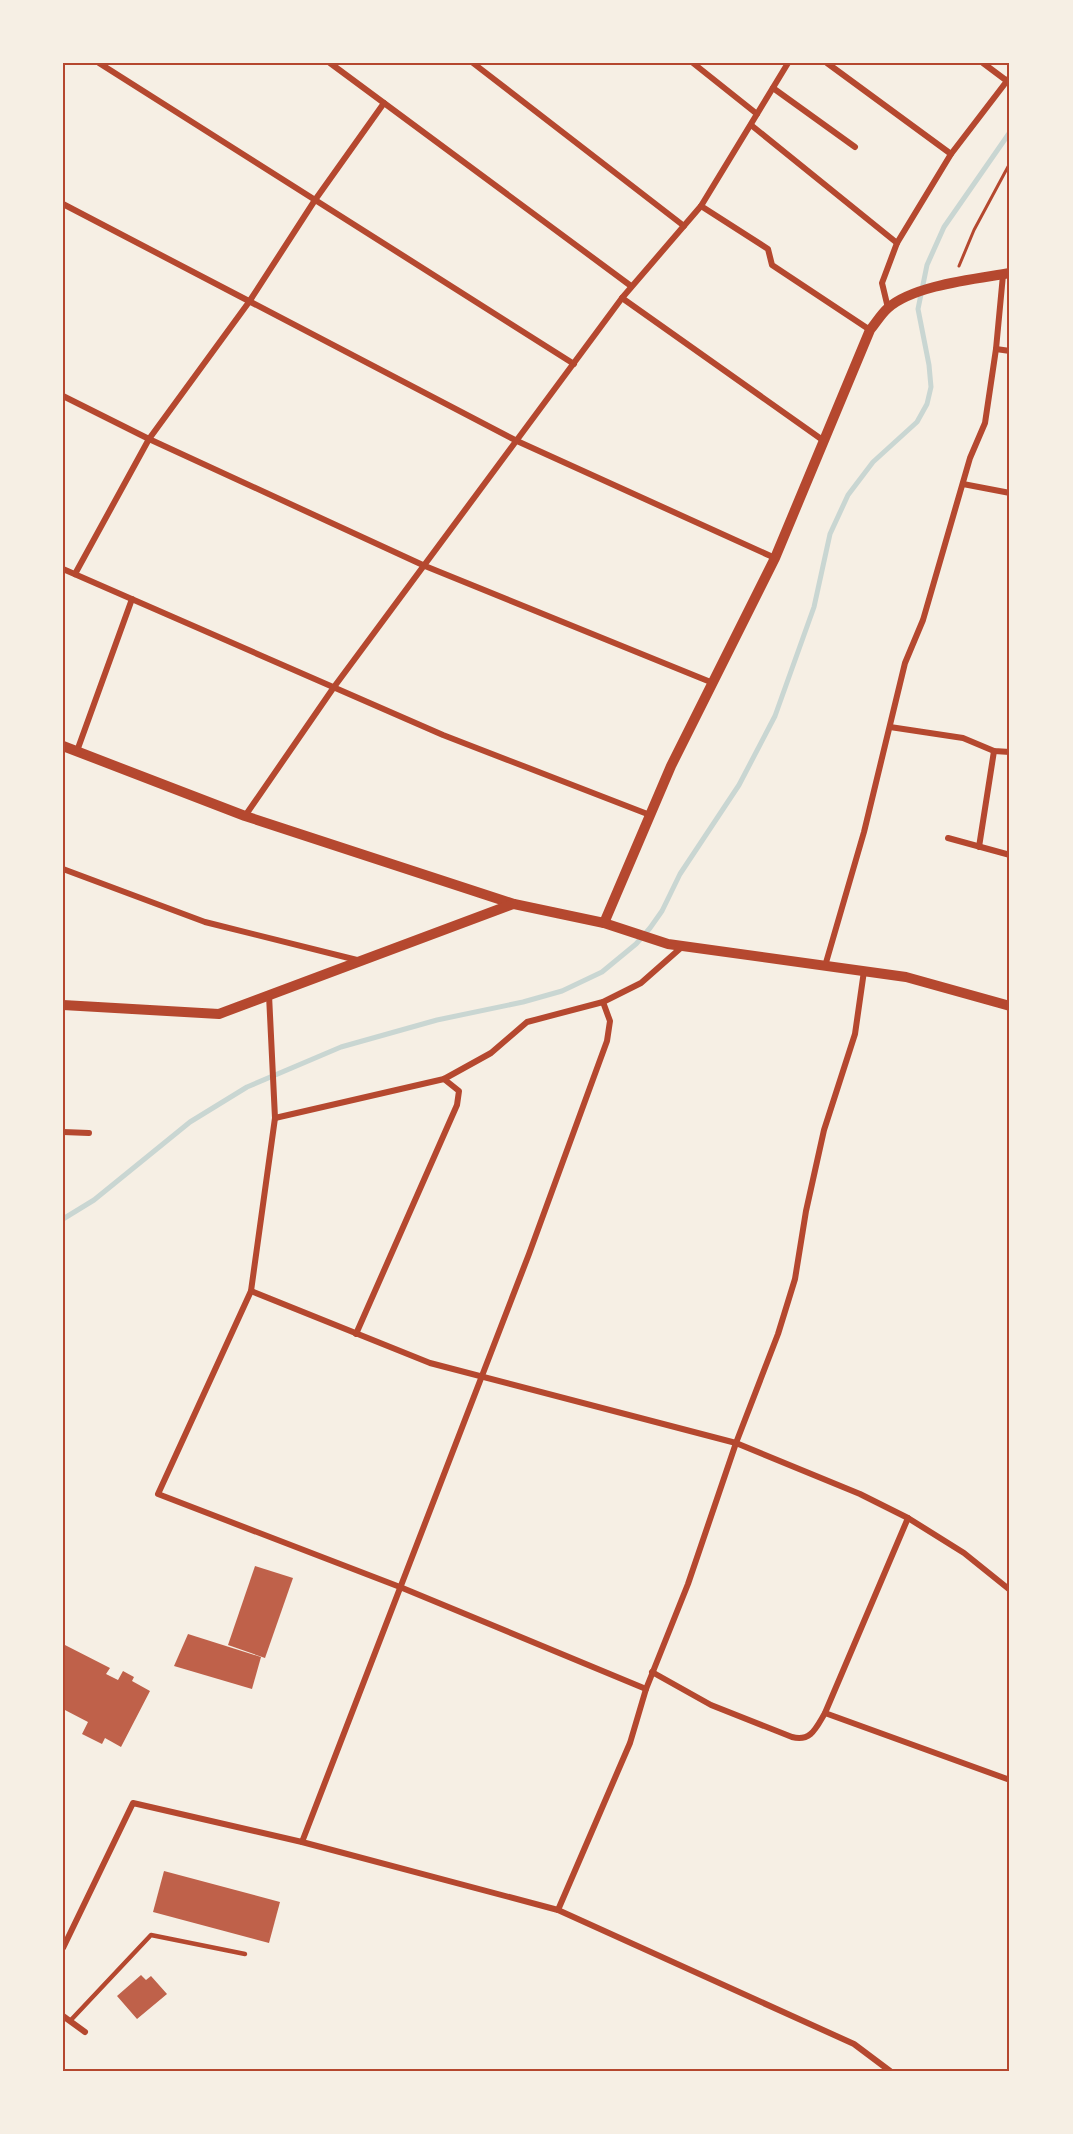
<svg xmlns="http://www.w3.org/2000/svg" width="1073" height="2134" font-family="'Fira Sans',sans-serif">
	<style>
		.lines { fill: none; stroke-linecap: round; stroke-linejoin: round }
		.stream { stroke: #c9d6d2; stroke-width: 5 }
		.building { fill: #bf614a }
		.path { stroke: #b5482f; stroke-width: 3 }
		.service { stroke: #b5482f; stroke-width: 4.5 }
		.minor { stroke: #b5482f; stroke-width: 6 }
		.tertiary { stroke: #b5482f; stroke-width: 10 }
		.neatline { fill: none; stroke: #b5482f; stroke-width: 2 }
	</style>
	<rect width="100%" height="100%" fill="#f6efe4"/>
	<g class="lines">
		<polyline class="stream" points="63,1219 94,1200 190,1122 247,1087 341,1047 437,1020 523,1002 562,991 602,972 636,944 650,928 662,911 680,874 739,785 775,716 814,607 830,534 848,495 873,462 917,422 927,404 931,387 929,365 918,309 927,265 944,227 1010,132"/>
	</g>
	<g class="building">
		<polygon points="255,1566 293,1578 265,1658 228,1645"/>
		<polygon points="188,1634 261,1657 252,1689 174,1666"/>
		<polygon points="63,1644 110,1668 106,1674 118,1680 123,1671 134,1677 132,1681 150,1691 121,1747 105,1738 102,1744 82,1734 88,1722 63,1709"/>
		<polygon points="164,1871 280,1902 269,1943 153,1912"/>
		<polygon points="141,1975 146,1980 151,1976 167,1994 137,2019 117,1996"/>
	</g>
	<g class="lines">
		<polyline class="path" points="959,266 974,230 1010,163"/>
		<polyline class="service" points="70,2021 151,1935 245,1954"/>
		<g class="minor">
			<polyline points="99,63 574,364"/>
			<polyline points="330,63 631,286"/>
			<polyline points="473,63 684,226"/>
			<polyline points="693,63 757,114"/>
			<polyline points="827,63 951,154"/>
			<polyline points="983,63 1007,81"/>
			<polyline points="773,88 855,147"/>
			<polyline points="751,125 897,243"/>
			<polyline points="63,204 517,441 775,558"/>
			<polyline points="701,206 768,249 772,265 870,330"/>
			<polyline points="622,298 824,441"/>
			<polyline points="888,308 882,283 897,243 951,154 1010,77"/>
			<polyline points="996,349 1010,351"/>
			<polyline points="63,396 149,439 425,566 713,683"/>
			<polyline points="963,484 1010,493"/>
			<polyline points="63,569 443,735 650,815"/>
			<polyline points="75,574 149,439 249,302 315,200 384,103"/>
			<polyline points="890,727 963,738 994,751 1010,752"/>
			<polyline points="77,751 132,599"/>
			<polyline points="245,816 334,687 622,298 701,206 788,63"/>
			<polyline points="948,838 1010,855"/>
			<polyline points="979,847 994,751"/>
			<polyline points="63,869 205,922 357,960"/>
			<polyline points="825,966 864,832 905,663 923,620 970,458 985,423 996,349 1003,275"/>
			<polyline points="269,995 275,1118 251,1291 158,1494 400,1587 646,1689"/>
			<polyline points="275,1118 444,1079 491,1053 527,1022 603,1002 641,983 683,946"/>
			<polyline points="63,1132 89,1133"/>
			<polyline points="251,1291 430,1363 736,1443 860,1494 908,1518 964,1553 1010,1590"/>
			<polyline points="356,1334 457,1105 459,1091 444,1079"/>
			<path d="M652,1672l59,33 81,32c19,5 24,-9 33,-24l83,-195"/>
			<polyline points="825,1713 1010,1780"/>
			<polyline points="302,1842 529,1254 607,1041 610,1021 603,1002"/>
			<polyline points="558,1910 630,1743 646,1689 688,1584 736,1443 778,1334 795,1279 806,1211 824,1130 855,1034 864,971"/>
			<polyline points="63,1948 133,1803 302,1842 558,1910 854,2044 890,2071"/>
			<polyline points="63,2016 85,2032"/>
		</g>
		<g class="tertiary">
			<polyline points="63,746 245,816 514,904 604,923 668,944 906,977 1010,1006"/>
			<path d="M604,923l67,-157 104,-208 95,-228c6,-7 11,-16 18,-22 26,-23 88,-29 122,-35"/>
			<polyline points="63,1005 219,1014 513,904"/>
		</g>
	</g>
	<rect width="1073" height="2134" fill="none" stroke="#f6efe4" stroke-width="129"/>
	<rect x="64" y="64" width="944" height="2006" class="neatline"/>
</svg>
